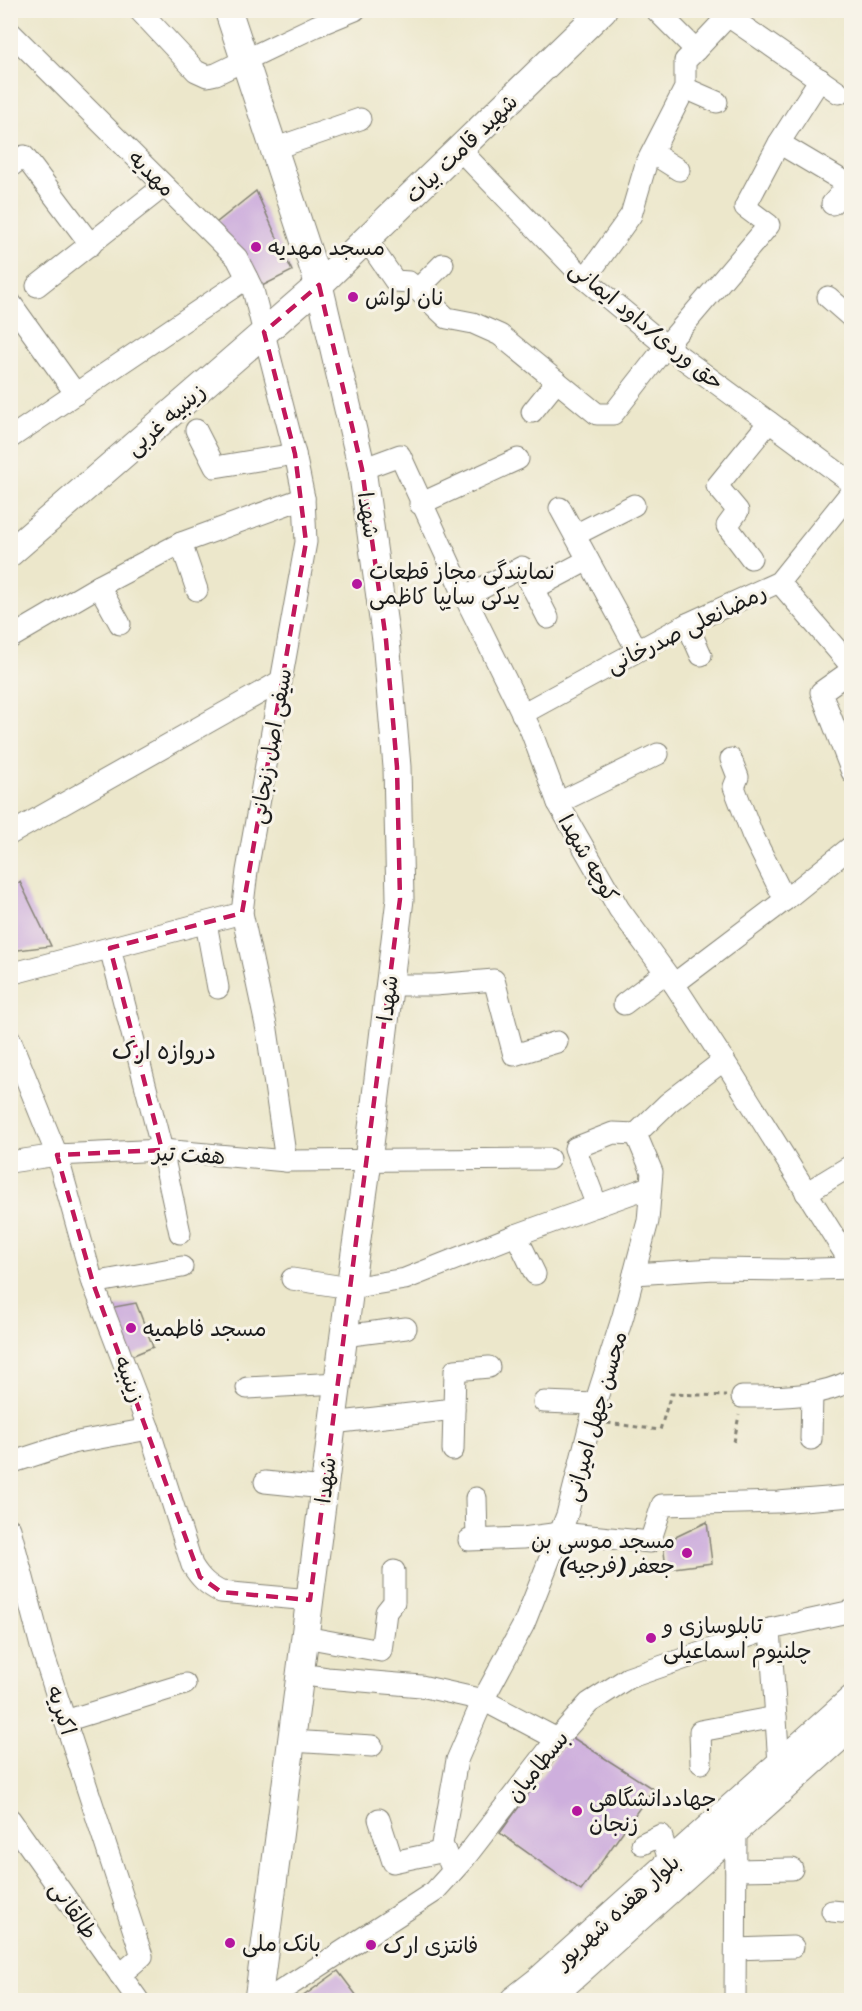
<svg xmlns="http://www.w3.org/2000/svg" width="862" height="2011" font-family="Sriracha,'Playpen Sans Arabic',sans-serif">
	<style>
		.building { fill: #ceafdd }
		.lines { fill: none; stroke-linecap: round; stroke-linejoin: round }
		.minor-casing { stroke: #848274; stroke-width: 23 }
		.major-casing { stroke: #848274; stroke-width: 29 }
		.path { stroke: #848274; stroke-width: 3; stroke-dasharray: 4.5 4.5; stroke-linecap: butt }
		.minor { stroke: #fff; stroke-width: 21 }
		.major { stroke: #fff; stroke-width: 27 }
		.marked { fill: none; stroke: #c2185b; stroke-width: 4.5; stroke-dasharray: 12 8; stroke-linejoin: round }
		.poi-dot { fill: #b5179e; stroke: #f7f3e8; stroke-width: 2 }
		.labels { text-anchor: middle; stroke-width: 6; stroke-linejoin: round; paint-order: stroke }
		.street-label { font-size: 22px; fill: #1c1c1c; stroke: #f7f3e8 }
		.poi-label { font-size: 22px; fill: #1c1c1c; stroke: #f7f3e8; text-anchor: start }
		.neighbourhood-label { font-size: 24px; fill: #1c1c1c; stroke: #f7f3e8 }
	</style>
	<rect width="100%" height="100%" fill="#f7f3e8"/>
	<filter id="ink" filterUnits="userSpaceOnUse"><feTurbulence type="fractalNoise" baseFrequency=".0167" numOctaves="2"/><feDisplacementMap in="SourceGraphic" scale="12" xChannelSelector="R" yChannelSelector="G"/><feConvolveMatrix kernelMatrix="1 2 1 2 8 2 1 2 1" color-interpolation-filters="sRGB"/></filter>
	<filter id="wash" filterUnits="userSpaceOnUse"><feTurbulence type="fractalNoise" baseFrequency=".008" numOctaves="4" result="noise"/><feDisplacementMap in="SourceGraphic" scale="24" xChannelSelector="R" yChannelSelector="G"/><feGaussianBlur stdDeviation="1.35" result="paint"/><feColorMatrix in="noise" values="0 0 0 0 0 0 0 0 0 0 0 0 0 0 0 0 0 1.4 0 .05"/><feComposite in="paint" operator="in"/></filter>
	<g filter="url(#wash)">
		<rect width="100%" height="100%" fill="#ece7cb"/>
		<g id="blocks">
			<g class="building">
				<polygon points="256,191 292,271 258,288 216,223"/>
				<polygon points="20,882 51,946 10,951 10,887"/>
				<polygon points="136,1303 153,1347 129,1357 109,1308"/>
				<polygon points="707,1522 712,1563 666,1569 663,1543"/>
				<polygon points="570,1736 653,1789 581,1891 500,1833"/>
				<polygon points="338,1971 360,2000 298,2000"/>
			</g>
		</g>
	</g>
	<g filter="url(#ink)">
		<use href="#blocks" fill-opacity="0" stroke="#848274" stroke-width="1.5"/>
		<g class="lines">
			<g class="minor-casing">
				<g id="minor">
					<polyline points="139,10 196,71 207,76 216,74 316,26 355,10"/>
					<polyline points="656,10 696,50 728,16 839,93"/>
					<polyline points="10,32 237,258 253,290 295,454 304,498 306,542 247,871 242,913 267,1030 286,1161"/>
					<polyline points="685,88 717,102"/>
					<polyline points="779,143 848,184"/>
					<polyline points="273,149 360,119"/>
					<polyline points="459,149 585,279 666,346 852,483"/>
					<polyline points="652,153 679,170"/>
					<polyline points="10,167 24,156 91,245"/>
					<polyline points="832,204 852,181"/>
					<polyline points="366,239 395,281 409,282 447,318 473,323 500,335 597,414 613,414 666,346 769,225 745,207 779,143 820,79"/>
					<polyline points="585,279 631,215 646,164 685,88 685,61 696,50"/>
					<polyline points="37,286 164,186"/>
					<polyline points="417,290 443,264"/>
					<polyline points="828,297 852,318"/>
					<polyline points="10,302 76,394"/>
					<polyline points="532,412 557,381"/>
					<polyline points="196,430 215,467 295,454"/>
					<polyline points="10,438 247,278"/>
					<polyline points="362,469 400,455 465,597 531,731 558,803 619,909 674,984 732,1073 852,1265"/>
					<polyline points="420,504 518,459"/>
					<polyline points="560,508 637,650"/>
					<polyline points="575,535 634,505"/>
					<polyline points="181,543 197,590"/>
					<polyline points="751,558 727,526 738,511 717,486 769,422"/>
					<polyline points="779,582 852,667"/>
					<polyline points="99,586 120,624"/>
					<polyline points="533,589 588,560"/>
					<polyline points="465,597 522,567 548,618"/>
					<polyline points="687,624 701,655"/>
					<polyline points="10,638 99,586 181,543 304,498"/>
					<polyline points="852,670 821,692 852,772"/>
					<polyline points="522,714 687,624 779,582 852,491"/>
					<polyline points="731,759 738,777 734,787 752,834 785,900"/>
					<polyline points="558,803 658,754"/>
					<polyline points="10,834 281,681"/>
					<polyline points="206,923 218,988"/>
					<polyline points="110,948 162,1150 180,1233"/>
					<polyline points="10,974 242,913"/>
					<polyline points="674,984 785,900 852,846"/>
					<polyline points="389,985 435,985 494,980 514,1055 557,1042"/>
					<polyline points="624,1004 665,973"/>
					<path d="M10,1039l47,116 36,128 56,146 43,136c8,13 15,20 29,27l89,8"/>
					<polyline points="10,1162 57,1155 162,1150 286,1161 549,1159"/>
					<polyline points="806,1193 852,1165"/>
					<polyline points="597,1206 575,1148 613,1133 636,1134"/>
					<polyline points="516,1235 535,1274"/>
					<polyline points="634,1274 714,1269 784,1270 852,1268"/>
					<polyline points="292,1279 350,1288 405,1279 516,1235 649,1187"/>
					<polyline points="93,1283 182,1267"/>
					<polyline points="343,1336 406,1328"/>
					<polyline points="247,1388 338,1383"/>
					<path d="M742,1397c36,0 76,1 110,-17"/>
					<polyline points="544,1402 595,1404"/>
					<polyline points="332,1423 454,1409"/>
					<polyline points="811,1439 812,1393"/>
					<polyline points="453,1450 455,1370 489,1367"/>
					<polyline points="10,1463 72,1443 149,1429"/>
					<polyline points="265,1482 324,1488"/>
					<polyline points="476,1498 477,1539"/>
					<polyline points="10,1529 42,1650 142,1956 120,1975"/>
					<polyline points="469,1540 523,1538 560,1533 650,1542 662,1505 778,1502 852,1496"/>
					<polyline points="770,1629 779,1764"/>
					<polyline points="305,1637 381,1651 386,1612 394,1602 394,1571"/>
					<polyline points="300,1674 327,1678 421,1686 483,1700 557,1739"/>
					<polyline points="65,1721 185,1684"/>
					<polyline points="291,1741 372,1746"/>
					<polyline points="701,1763 700,1731 776,1717"/>
					<polyline points="10,1819 138,2000"/>
					<polyline points="379,1819 393,1862 445,1851"/>
					<polyline points="642,1844 661,1835 670,1863"/>
					<polyline points="736,1870 792,1869"/>
					<polyline points="453,1871 442,1844 457,1760 483,1700 524,1624 567,1515 595,1404 623,1316 648,1221 652,1172 636,1134 668,1103 724,1060"/>
					<polyline points="832,1911 852,1913"/>
					<polyline points="736,1949 793,1947"/>
					<polyline points="267,2000 434,1892 464,1859 557,1739 589,1703 628,1678 770,1629 852,1611"/>
					<polyline points="735,2000 736,1830"/>
				</g>
			</g>
			<g class="major-casing">
				<g id="major">
					<polyline points="228,10 319,285 362,469 386,640 397,767 400,899 368,1161 350,1288 258,2000"/>
					<polyline points="10,553 319,285 603,10"/>
					<polyline points="514,2000 537,1982 852,1699"/>
					<polyline points="547,2000 852,1726"/>
				</g>
			</g>
			<g class="path">
				<polyline points="607,1423 660,1430 671,1394 726,1396"/>
				<polyline points="734,1442 739,1415"/>
			</g>
			<use href="#minor" class="minor"/>
			<use href="#major" class="major"/>
		</g>
	</g>
	<path class="marked" d="M319,285l43,184 24,171 11,127 3,132 -90,701 -89,-8 -21,-15 -107,-294 -36,-128 105,-5 -52,-202 132,-35 64,-371 -11,-88 -31,-122z"/>
	<g class="poi-dot">
		<circle cx="256" cy="247" r="6"/>
		<circle cx="353" cy="297" r="6"/>
		<circle cx="357" cy="584" r="6"/>
		<circle cx="131" cy="1328" r="6"/>
		<circle cx="687" cy="1553" r="6"/>
		<circle cx="651" cy="1638" r="6"/>
		<circle cx="577" cy="1811" r="6"/>
		<circle cx="230" cy="1943" r="6"/>
		<circle cx="371" cy="1945" r="6"/>
	</g>
	<g class="labels">
		<g class="street-label">
			<text transform="translate(461 148) rotate(-44)" y="8">شهید قامت بیات</text>
			<text transform="translate(152 173) rotate(45)" y="8">مهدیه</text>
			<text transform="translate(647 325) rotate(39)" y="8">حق وردی/داود ایمانی</text>
			<text transform="translate(165 419) rotate(-41)" y="8">زینبیه غربی</text>
			<text transform="translate(369 515) rotate(82)" y="8">شهدا</text>
			<text transform="translate(686 628) rotate(-26)" y="8">رمضانعلی صدرخانی</text>
			<text transform="translate(270 746) rotate(-80)" y="8">سیفی اصل زنجانی</text>
			<text transform="translate(589 858) rotate(60)" y="8">کوچه شهدا</text>
			<text transform="translate(387 998) rotate(-83)" y="8">شهدا</text>
			<text transform="translate(189 1154) rotate(3)" y="8">هفت تیر</text>
			<text transform="translate(130 1379) rotate(69)" y="8">زینبیه</text>
			<text transform="translate(595 1416) rotate(-74)" y="8">محسن چهل امیرانی</text>
			<text transform="translate(325 1480) rotate(-83)" y="8">شهدا</text>
			<text transform="translate(62 1710) rotate(72)" y="8">اکبریه</text>
			<text transform="translate(537 1766) rotate(-51)" y="8">بسطامیان</text>
			<text transform="translate(74 1910) rotate(55)" y="8">طالقانی</text>
			<text transform="translate(617 1911) rotate(-42)" y="8">بلوار هفده شهریور</text>
		</g>
		<g class="poi-label">
			<text x="268" y="255">مسجد مهدیه</text>
			<text x="365" y="305">نان لواش</text>
			<text x="369" y="579">نمایندگی مجاز قطعات<tspan x="369" dy="25">یدکی سایپا کاظمی</tspan></text>
			<text x="143" y="1336">مسجد فاطمیه</text>
			<text x="675" y="1548" text-anchor="end">مسجد موسی بن<tspan x="675" dy="25">جعفر (فرجیه)</tspan></text>
			<text x="663" y="1633">تابلوسازی و<tspan x="663" dy="25">چلنیوم اسماعیلی</tspan></text>
			<text x="589" y="1806">جهاددانشگاهی<tspan x="589" dy="25">زنجان</tspan></text>
			<text x="242" y="1951">بانک ملی</text>
			<text x="383" y="1953">فانتزی ارک</text>
		</g>
		<g class="neighbourhood-label">
			<text x="164" y="1059">دروازه ارک</text>
		</g>
	</g>
	<rect width="862" height="2011" fill="none" stroke="#f7f3e8" stroke-width="36"/>
</svg>
